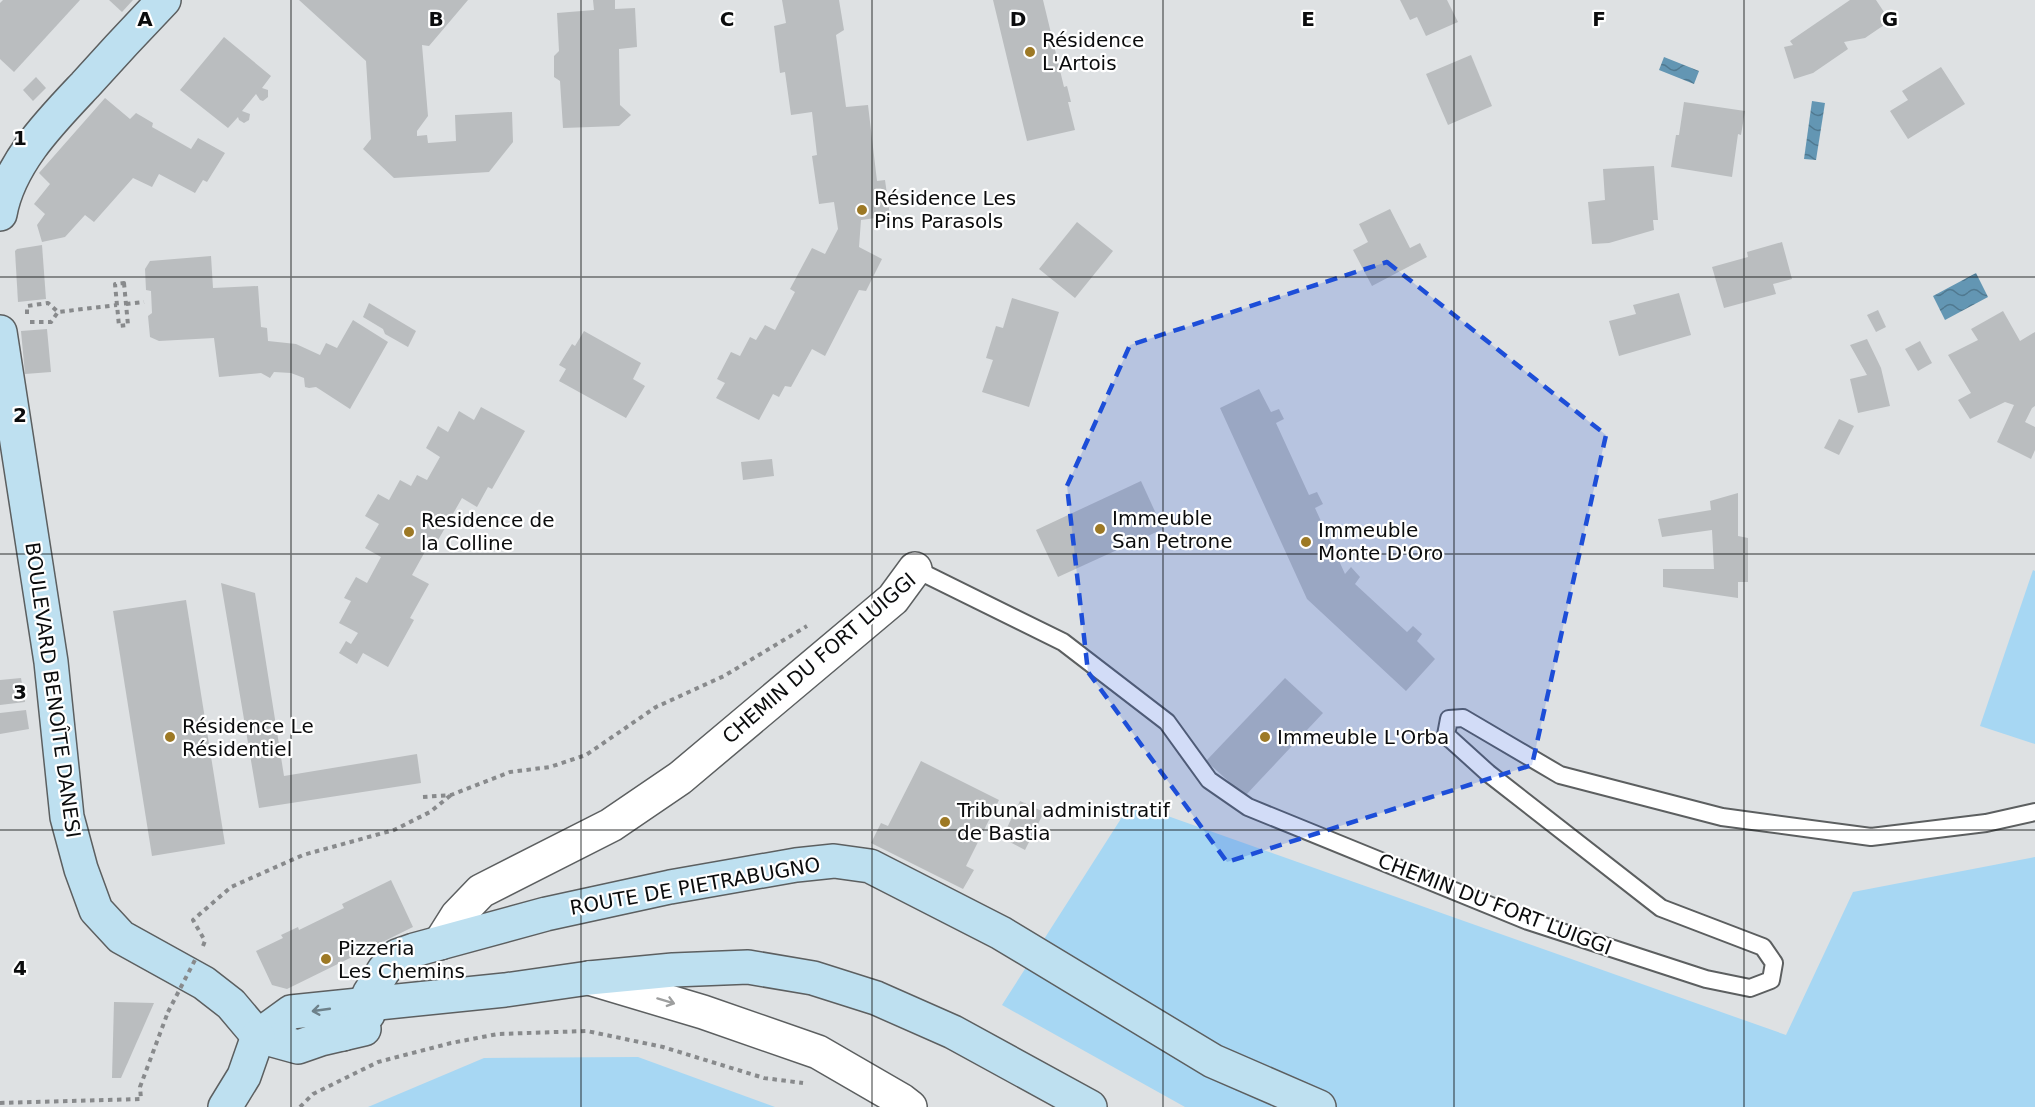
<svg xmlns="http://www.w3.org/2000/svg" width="2035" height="1107" font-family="'DejaVu Sans',sans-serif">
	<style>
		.grass { fill: #a7d7f3 }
		.water { fill: url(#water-waves) }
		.building { fill: #babdbf }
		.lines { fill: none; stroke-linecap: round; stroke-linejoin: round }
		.lane-casing { stroke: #5c5f60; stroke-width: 20 }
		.street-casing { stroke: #5c5f60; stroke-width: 36 }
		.secondary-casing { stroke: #5c5f60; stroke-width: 36 }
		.path { stroke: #888a8c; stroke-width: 4; stroke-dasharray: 4.5 4.5; stroke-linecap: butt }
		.lane { stroke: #fff; stroke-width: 16 }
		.street { stroke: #fff; stroke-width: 33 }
		.secondary { stroke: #bee0f0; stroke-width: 33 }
		.path-bridge { stroke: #888a8c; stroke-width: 4; stroke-dasharray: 4.5 4.5; stroke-linecap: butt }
		.oneway { stroke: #9d9e9e }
		.oneway2 { stroke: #6d818a }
		.marked { fill: #1d4ed8; fill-opacity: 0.2; stroke: #1d4ed8; stroke-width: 4.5; stroke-dasharray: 12 8; stroke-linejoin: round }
		.grid { fill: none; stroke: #0b0c0d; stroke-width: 1.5; stroke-opacity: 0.55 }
		.poi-dot { fill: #9d7925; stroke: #fff; stroke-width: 2 }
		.labels { text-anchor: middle; stroke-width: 4.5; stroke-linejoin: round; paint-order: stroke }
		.poi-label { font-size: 20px; fill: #0b0c0d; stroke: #fff; text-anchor: start }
		.street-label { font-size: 20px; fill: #0b0c0d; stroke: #fff }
		.grid-label { font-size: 20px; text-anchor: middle; font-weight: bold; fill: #0b0c0d; stroke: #fff; stroke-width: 4.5; stroke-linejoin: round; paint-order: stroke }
	</style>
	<defs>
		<pattern id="water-waves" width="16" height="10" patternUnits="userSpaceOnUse" patternTransform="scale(1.5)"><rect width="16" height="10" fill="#6396b3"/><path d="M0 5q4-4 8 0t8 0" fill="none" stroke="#507990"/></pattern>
	</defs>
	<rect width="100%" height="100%" fill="#dee1e3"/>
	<g class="grass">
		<polygon points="2033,570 2035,571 2035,744 1980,726"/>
		<polygon points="1131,803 1786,1035 1853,892 2035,857 2035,1107 1185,1107 1002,1005"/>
		<polygon points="638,1057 775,1107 368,1107 484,1058"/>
	</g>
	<g class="water">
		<polygon points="1664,57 1699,71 1694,84 1659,70"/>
		<polygon points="1812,101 1825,103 1816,160 1804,159"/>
		<polygon points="1976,273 1988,297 1945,320 1933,296"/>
	</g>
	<g class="building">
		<polygon points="3,0 80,0 14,72 0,59 0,3"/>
		<polygon points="109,0 133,0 122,12"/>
		<polygon points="299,0 468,0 429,46 422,45 428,116 417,131 417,136 427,135 428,143 456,141 455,115 512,112 513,142 489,172 394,178 363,149 371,139 366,61"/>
		<polygon points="593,0 615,0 615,9 635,8 637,47 619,49 620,105 631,115 619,126 563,128 560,81 554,77 554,56 559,51 557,13 594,10"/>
		<polygon points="782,0 839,0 844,30 836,35 846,107 868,105 877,181 885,180 890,216 861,220 859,247 882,259 866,291 859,290 825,356 812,349 791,387 785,386 779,397 773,394 759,420 716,398 725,383 717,379 731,352 740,356 750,337 756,340 765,325 775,330 795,292 790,289 812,248 825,254 838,229 834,202 819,204 812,156 817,155 812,112 791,115 785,72 780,73 774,26 786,23"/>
		<polygon points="993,0 1043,0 1064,87 1067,86 1071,102 1068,102 1075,130 1027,141"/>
		<polygon points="1400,0 1447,0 1458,22 1426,36 1417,17 1410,20"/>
		<polygon points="1850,0 1876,0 1890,21 1865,38 1844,42 1848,49 1813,73 1794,79 1784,47 1793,45 1790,41"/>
		<polygon points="224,37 271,76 262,88 268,90 268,97 263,101 260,100 256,94 242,111 250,114 249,120 244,123 239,120 238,117 228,128 180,90"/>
		<polygon points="1471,55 1492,106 1448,125 1426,74"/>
		<polygon points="1941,67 1965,104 1908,139 1890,111 1908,100 1902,91"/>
		<polygon points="36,77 46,88 33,101 23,90"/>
		<polygon points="105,98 130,119 136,113 153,123 152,127 191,149 198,138 225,153 207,182 203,180 195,193 159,174 152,187 133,178 94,222 85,215 65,237 42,242 37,225 45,214 34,204 50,184 39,173"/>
		<polygon points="1684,102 1745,111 1741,135 1738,134 1732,177 1671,167 1676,135 1679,135"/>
		<polygon points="1654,166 1658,220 1653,220 1654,230 1609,243 1592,244 1588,202 1605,200 1603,169"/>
		<polygon points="1390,209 1410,248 1420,243 1427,257 1372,286 1353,250 1368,242 1359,224"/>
		<polygon points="1077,222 1113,251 1075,298 1039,269"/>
		<polygon points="1782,242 1792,279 1773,284 1776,294 1724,308 1712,267 1748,257 1747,252"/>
		<polygon points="42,245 46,299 18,302 15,251 17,249"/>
		<polygon points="211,256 213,288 258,286 261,327 267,328 268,341 296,344 320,355 326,343 337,348 353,320 388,342 350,409 316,387 309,388 305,387 304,378 291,373 274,372 270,378 261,373 219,377 214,338 159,341 150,337 148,316 152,313 151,291 146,290 145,269 150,261"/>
		<polygon points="1679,293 1691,335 1619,356 1609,321 1636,314 1633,305"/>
		<polygon points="1012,298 1059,312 1029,407 982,392 993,360 986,358 996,326 1003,328"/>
		<polygon points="369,303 416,331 408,347 385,334 383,329 363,317"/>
		<polygon points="1878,310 1886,327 1876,332 1867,315"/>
		<polygon points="2003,311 2020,341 2035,332 2035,406 2032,408 2025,422 2035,427 2035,450 2031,459 1997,442 2014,405 2005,402 1970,419 1958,400 1971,393 1948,355 1978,340 1971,329"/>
		<polygon points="47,329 51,372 25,374 21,331"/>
		<polygon points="584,331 641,363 633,379 645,386 626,418 559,381 566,369 559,365 572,344 575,346"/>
		<polygon points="1867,339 1881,368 1890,406 1858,413 1850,379 1867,375 1850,345"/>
		<polygon points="1920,341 1932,363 1918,371 1905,349"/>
		<polygon points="1259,389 1271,412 1279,409 1284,419 1276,423 1309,495 1317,492 1323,504 1315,508 1345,574 1351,567 1360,577 1355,584 1407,632 1413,626 1422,634 1417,641 1435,659 1406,691 1307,599 1220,408"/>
		<polygon points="481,407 525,431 492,489 488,487 477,507 462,498 437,542 432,539 412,575 429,584 410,618 414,620 388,667 363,653 357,664 339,653 346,641 351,644 358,633 339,623 351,601 344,598 356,577 367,583 381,557 365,548 379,524 365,516 378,494 389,500 400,480 411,486 417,475 427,480 440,457 426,448 438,426 448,432 459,411 474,420"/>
		<polygon points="1839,419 1854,426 1839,455 1824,448"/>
		<polygon points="772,459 774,476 743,480 741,462"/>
		<polygon points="1141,481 1163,529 1058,577 1036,530"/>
		<polygon points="1738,493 1738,536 1748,538 1748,582 1738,582 1738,598 1663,587 1663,569 1714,569 1712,530 1662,537 1658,519 1711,510 1710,501"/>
		<polygon points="221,583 255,593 284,776 417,754 421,783 259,808"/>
		<polygon points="186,600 225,844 152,856 113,611"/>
		<polygon points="21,678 25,702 0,705 0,680"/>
		<polygon points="1285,678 1323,713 1245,796 1206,761"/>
		<polygon points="26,710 29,729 0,734 0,713"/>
		<polygon points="921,761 999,800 966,866 974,870 963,889 871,843 881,823 888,826"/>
		<polygon points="1020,801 1044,812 1025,850 1002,838"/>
		<polygon points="391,880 413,927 287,989 272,985 256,951 283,938 281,935 298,927 299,930 344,908 342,904"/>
		<polygon points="114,1002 154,1003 121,1078 112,1078"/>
	</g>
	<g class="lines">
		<g class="lane-casing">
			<polyline id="lane" points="915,569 1063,642 1167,722 1209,780 1248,807 1528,921 1706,979 1750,988 1771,980 1774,963 1763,947 1661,908 1488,773 1446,735 1449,719 1463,718 1560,775 1722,817 1871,837 1986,823 2035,812"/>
		</g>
		<g class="street-casing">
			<g id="street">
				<polyline points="440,943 457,916 481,891 611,825 680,778 893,599 915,569"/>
				<polyline points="589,978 703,1012 818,1052 901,1100 910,1107"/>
			</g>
		</g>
		<g class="secondary-casing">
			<g id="secondary">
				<path d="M0,214c9,-51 51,-93 85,-129 26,-29 52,-57 79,-85"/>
				<polyline points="0,332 51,662 67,817 81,869 96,910 121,937 204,983 231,1004 258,1036"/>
				<polyline points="343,1034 368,1014 369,994 384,970 397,956 414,950 546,914 670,887 796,865 834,861 870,866 1001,933 1213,1061 1319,1107"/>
				<polyline points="258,1036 291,1012 505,990 589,978 673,970 748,967 813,978 876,998 953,1032 1090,1107"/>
				<polyline points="258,1036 298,1047 321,1039 364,1029"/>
				<polyline points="225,1107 244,1076 258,1036"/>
			</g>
		</g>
		<g class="path">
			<polygon points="124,283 128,325 119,326 115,284"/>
			<polyline points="126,304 144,302"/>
			<polyline points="27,314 27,306 48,303 58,312 117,305"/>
			<polyline points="30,322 51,322 58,312"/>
			<polyline points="423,797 451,795 510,772 550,767 586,755 656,707 724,676 807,626"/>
			<polyline points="203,946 205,941 193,920 231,887 303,855 394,830 430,812 451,795"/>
			<polyline points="0,1103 141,1099 140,1087 168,1012"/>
			<polyline points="300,1107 313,1094 378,1062 451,1043 498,1034 587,1031 663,1047 764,1078 803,1083"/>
		</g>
		<use href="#lane" class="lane"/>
		<use href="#street" class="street"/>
		<use href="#secondary" class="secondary"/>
		<polyline class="path-bridge" points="168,1012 196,958"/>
	</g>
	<defs><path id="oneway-shaft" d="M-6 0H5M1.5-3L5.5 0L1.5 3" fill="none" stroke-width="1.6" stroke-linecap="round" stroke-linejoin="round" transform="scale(1.5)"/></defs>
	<use class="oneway" href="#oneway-shaft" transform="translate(666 1001) rotate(17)"/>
	<use class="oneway2" href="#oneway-shaft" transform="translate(321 1010) rotate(172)"/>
	<path class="marked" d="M1387,262l219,173 -74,330 -305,97 -139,-190 -21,-186 63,-141z"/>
	<path class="grid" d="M291,0v1107M581,0v1107M872,0v1107M1163,0v1107M1454,0v1107M1744,0v1107M0,277h2035M0,554h2035M0,830h2035"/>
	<g class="poi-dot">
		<circle cx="1030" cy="52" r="6"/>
		<circle cx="862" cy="210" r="6"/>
		<circle cx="1100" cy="529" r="6"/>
		<circle cx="409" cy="532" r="6"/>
		<circle cx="1306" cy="542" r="6"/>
		<circle cx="170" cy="737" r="6"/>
		<circle cx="1265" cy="737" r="6"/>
		<circle cx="945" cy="822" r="6"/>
		<circle cx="326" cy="959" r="6"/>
	</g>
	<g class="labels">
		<g class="poi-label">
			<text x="1042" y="47">Résidence<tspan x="1042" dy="23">L'Artois</tspan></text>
			<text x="874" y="205">Résidence Les<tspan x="874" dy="23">Pins Parasols</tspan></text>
			<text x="1112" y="525">Immeuble<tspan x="1112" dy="23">San Petrone</tspan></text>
			<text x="421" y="527">Residence de<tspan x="421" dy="23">la Colline</tspan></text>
			<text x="1318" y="537">Immeuble<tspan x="1318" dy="23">Monte D'Oro</tspan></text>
			<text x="182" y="733">Résidence Le<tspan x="182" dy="23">Résidentiel</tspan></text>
			<text x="1277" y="744">Immeuble L'Orba</text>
			<text x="957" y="817">Tribunal administratif<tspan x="957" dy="23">de Bastia</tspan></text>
			<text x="338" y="955">Pizzeria<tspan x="338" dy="23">Les Chemins</tspan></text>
		</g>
		<g class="street-label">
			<text transform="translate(819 658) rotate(-41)" y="7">CHEMIN DU FORT LUIGGI</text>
			<text transform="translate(53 690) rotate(82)" y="7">BOULEVARD BENOÎTE DANESI</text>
			<text transform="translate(695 886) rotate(-10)" y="7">ROUTE DE PIETRABUGNO</text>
			<text transform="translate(1495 904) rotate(21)" y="7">CHEMIN DU FORT LUIGGI</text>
		</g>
	</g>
	<g class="grid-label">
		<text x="145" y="26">A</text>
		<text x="436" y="26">B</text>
		<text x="727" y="26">C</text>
		<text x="1018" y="26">D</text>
		<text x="1308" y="26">E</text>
		<text x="1599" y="26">F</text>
		<text x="1890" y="26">G</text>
		<text x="20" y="145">1</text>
		<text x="20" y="422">2</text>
		<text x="20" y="699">3</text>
		<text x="20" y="975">4</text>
	</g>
</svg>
